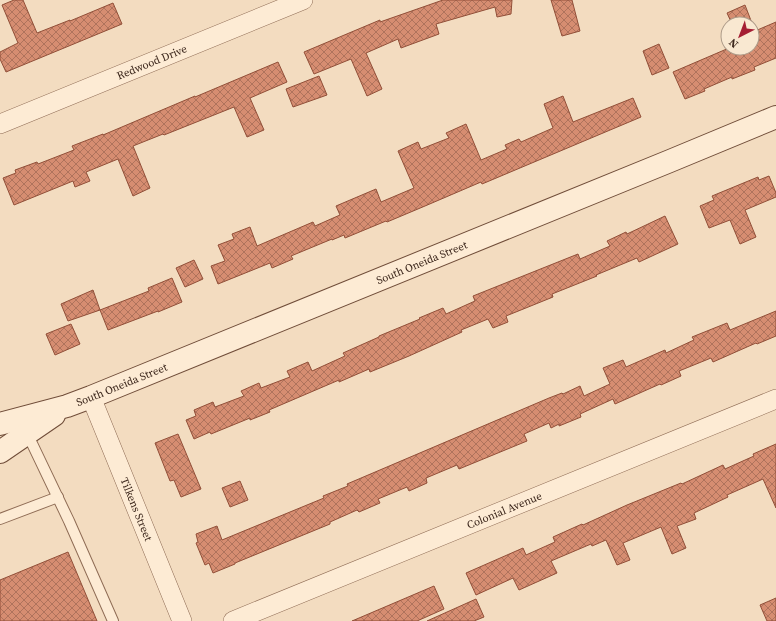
<svg xmlns="http://www.w3.org/2000/svg" width="776" height="621" font-family="'Source Serif 4',serif">
	<style>
		.building { fill: url(#building-cross-hatch); stroke: #914f38 }
		.lines { fill: none; stroke-linecap: round; stroke-linejoin: round }
		.lane-casing { stroke: #8f6c55; stroke-width: 12 }
		.street-casing { stroke: #8f6c55; stroke-width: 20 }
		.secondary-casing { stroke: #704d39; stroke-width: 24 }
		.lane { stroke: #fdebd4; stroke-width: 10 }
		.street { stroke: #fdebd4; stroke-width: 19 }
		.secondary { stroke: #fdebd4; stroke-width: 22 }
		.labels { text-anchor: middle; stroke-width: 3; stroke-linejoin: round; paint-order: stroke }
		.street-label { font-size: 11px; fill: #3c271c; stroke: #f9e8d1 }
	</style>
	<defs>
		<pattern id="building-cross-hatch" width="8" height="8" patternUnits="userSpaceOnUse"><rect width="8" height="8" fill="#d68d71"/><path d="M0 0l8 8M0 8l8-8" fill="none" stroke="#af735c"/></pattern>
	</defs>
	<rect width="100%" height="100%" fill="#f3dcc0"/>
	<g class="building">
		<polygon points="14,0 23,0 37,33 70,20 70,21 113,3 122,24 6,72 0,59 0,52 18,43 2,5"/>
		<polygon points="443,0 512,0 511,14 497,17 495,7 436,24 439,34 401,48 398,39 366,53 382,89 367,96 351,59 314,74 304,52 380,20 380,22"/>
		<polygon points="551,0 572,0 580,31 562,36"/>
		<polygon points="745,5 755,31 776,22 776,58 754,67 755,70 732,79 732,77 704,89 705,91 685,99 673,72 729,48 752,48 752,24 732,24 727,13"/>
		<polygon points="659,44 669,68 652,75 643,51"/>
		<polygon points="278,62 287,82 250,98 264,130 247,137 234,107 164,135 163,134 133,146 150,188 133,196 118,159 86,172 90,181 75,187 73,181 14,205 3,178 16,173 15,170 37,162 38,164 74,150 72,146 103,134 103,135 195,96 195,97"/>
		<polygon points="319,76 327,95 293,107 286,89"/>
		<polygon points="563,96 573,122 633,98 641,117 482,184 481,182 425,206 387,222 386,221 345,238 344,235 332,240 332,239 291,256 293,259 272,268 270,263 218,284 211,266 225,261 218,245 234,239 232,234 250,227 257,246 313,222 315,226 340,215 336,206 376,189 381,202 414,188 398,151 418,142 421,149 449,138 446,133 466,124 481,160 507,149 505,145 519,139 521,142 553,128 544,104"/>
		<polygon points="769,176 776,193 776,197 745,210 756,237 740,244 730,220 709,228 700,206 714,200 712,196 758,177 759,180"/>
		<polygon points="665,216 678,244 639,262 637,258 596,275 597,276 552,294 553,297 506,316 508,322 493,328 488,319 461,330 462,332 409,356 370,372 369,369 339,382 339,380 269,410 270,412 250,420 250,418 211,434 210,432 194,439 186,420 196,416 194,410 213,402 215,407 244,396 241,391 259,383 261,388 290,377 287,371 308,362 312,371 345,356 343,353 379,337 379,336 420,319 419,318 443,308 446,314 475,301 473,296 578,254 580,259 610,246 607,241 626,232 627,234"/>
		<polygon points="194,260 203,279 185,287 176,268"/>
		<polygon points="172,278 182,302 158,312 158,311 108,330 100,310 149,291 148,288"/>
		<polygon points="93,290 100,310 68,321 61,304"/>
		<polygon points="776,311 776,336 757,344 756,343 713,362 711,358 679,371 681,376 661,385 660,384 615,404 613,399 580,414 581,417 559,426 559,424 551,428 549,423 524,434 527,441 459,469 457,465 426,478 427,483 409,491 407,487 378,499 380,503 359,512 357,510 330,522 330,524 235,563 235,564 213,573 209,563 205,565 196,543 198,542 196,534 217,526 222,540 324,498 323,496 348,486 347,484 549,398 562,393 563,394 580,386 584,396 610,384 603,368 623,360 626,367 665,350 666,353 694,340 692,337 727,323 730,330"/>
		<polygon points="71,324 80,344 55,355 46,334"/>
		<polygon points="178,434 201,489 181,497 174,480 170,481 155,443"/>
		<polygon points="776,444 776,508 763,479 727,495 728,497 694,513 696,519 677,526 686,548 672,554 661,527 623,543 630,560 617,565 606,540 592,546 591,544 551,561 557,573 519,590 513,578 476,595 466,573 523,548 526,555 555,542 553,537 582,524 583,525 627,505 681,483 682,484 723,465 725,469 754,456 753,454"/>
		<polygon points="240,481 248,500 230,507 222,488"/>
		<polygon points="68,552 97,621 0,621 0,580"/>
		<polygon points="434,586 444,609 417,621 352,621"/>
		<polygon points="776,598 776,621 767,621 760,605"/>
		<polygon points="476,599 484,617 474,621 427,621"/>
	</g>
	<g class="lines">
		<g class="lane-casing">
			<g id="lane">
				<polyline points="27,433 69,521 113,621"/>
				<polyline points="0,519 58,497"/>
			</g>
		</g>
		<g class="street-casing">
			<g id="street">
				<path id="s1" d="M0,124l303,-124"/>
				<path id="s2" d="M91,397l91,224"/>
				<path id="s3" d="M233,621l543,-222"/>
			</g>
		</g>
		<g class="secondary-casing">
			<g id="secondary">
				<path id="s4" d="M0,424l67,-18 24,-9 579,-236 106,-44"/>
				<polyline points="0,452 54,415"/>
			</g>
		</g>
		<use href="#lane" class="lane"/>
		<use href="#street" class="street"/>
		<use href="#secondary" class="secondary"/>
	</g>
	<g class="labels">
		<g class="street-label">
			<text dy="4" stroke="none"><textPath href="#s1" startOffset="164">Redwood Drive</textPath></text>
			<text dy="4" stroke="none"><textPath href="#s4" startOffset="452">South Oneida Street</textPath></text>
			<text dy="4" stroke="none"><textPath href="#s4" startOffset="128">South Oneida Street</textPath></text>
			<text dy="4" stroke="none"><textPath href="#s2" startOffset="121">Tilkens Street</textPath></text>
			<text dy="4" stroke="none"><textPath href="#s3" startOffset="293">Colonial Avenue</textPath></text>
		</g>
	</g>
	<g transform="translate(740 36) rotate(222)"><circle r="19" fill="#f9e8d1" stroke="#ad9b89"/>
	<path d="M0-3L7 15L0 10L-7 15Z" fill="#a51e33"/>
	<text y="-6" font-size="11" font-weight="bold" text-anchor="middle" fill="#3c271c">N</text>
	</g>
</svg>
